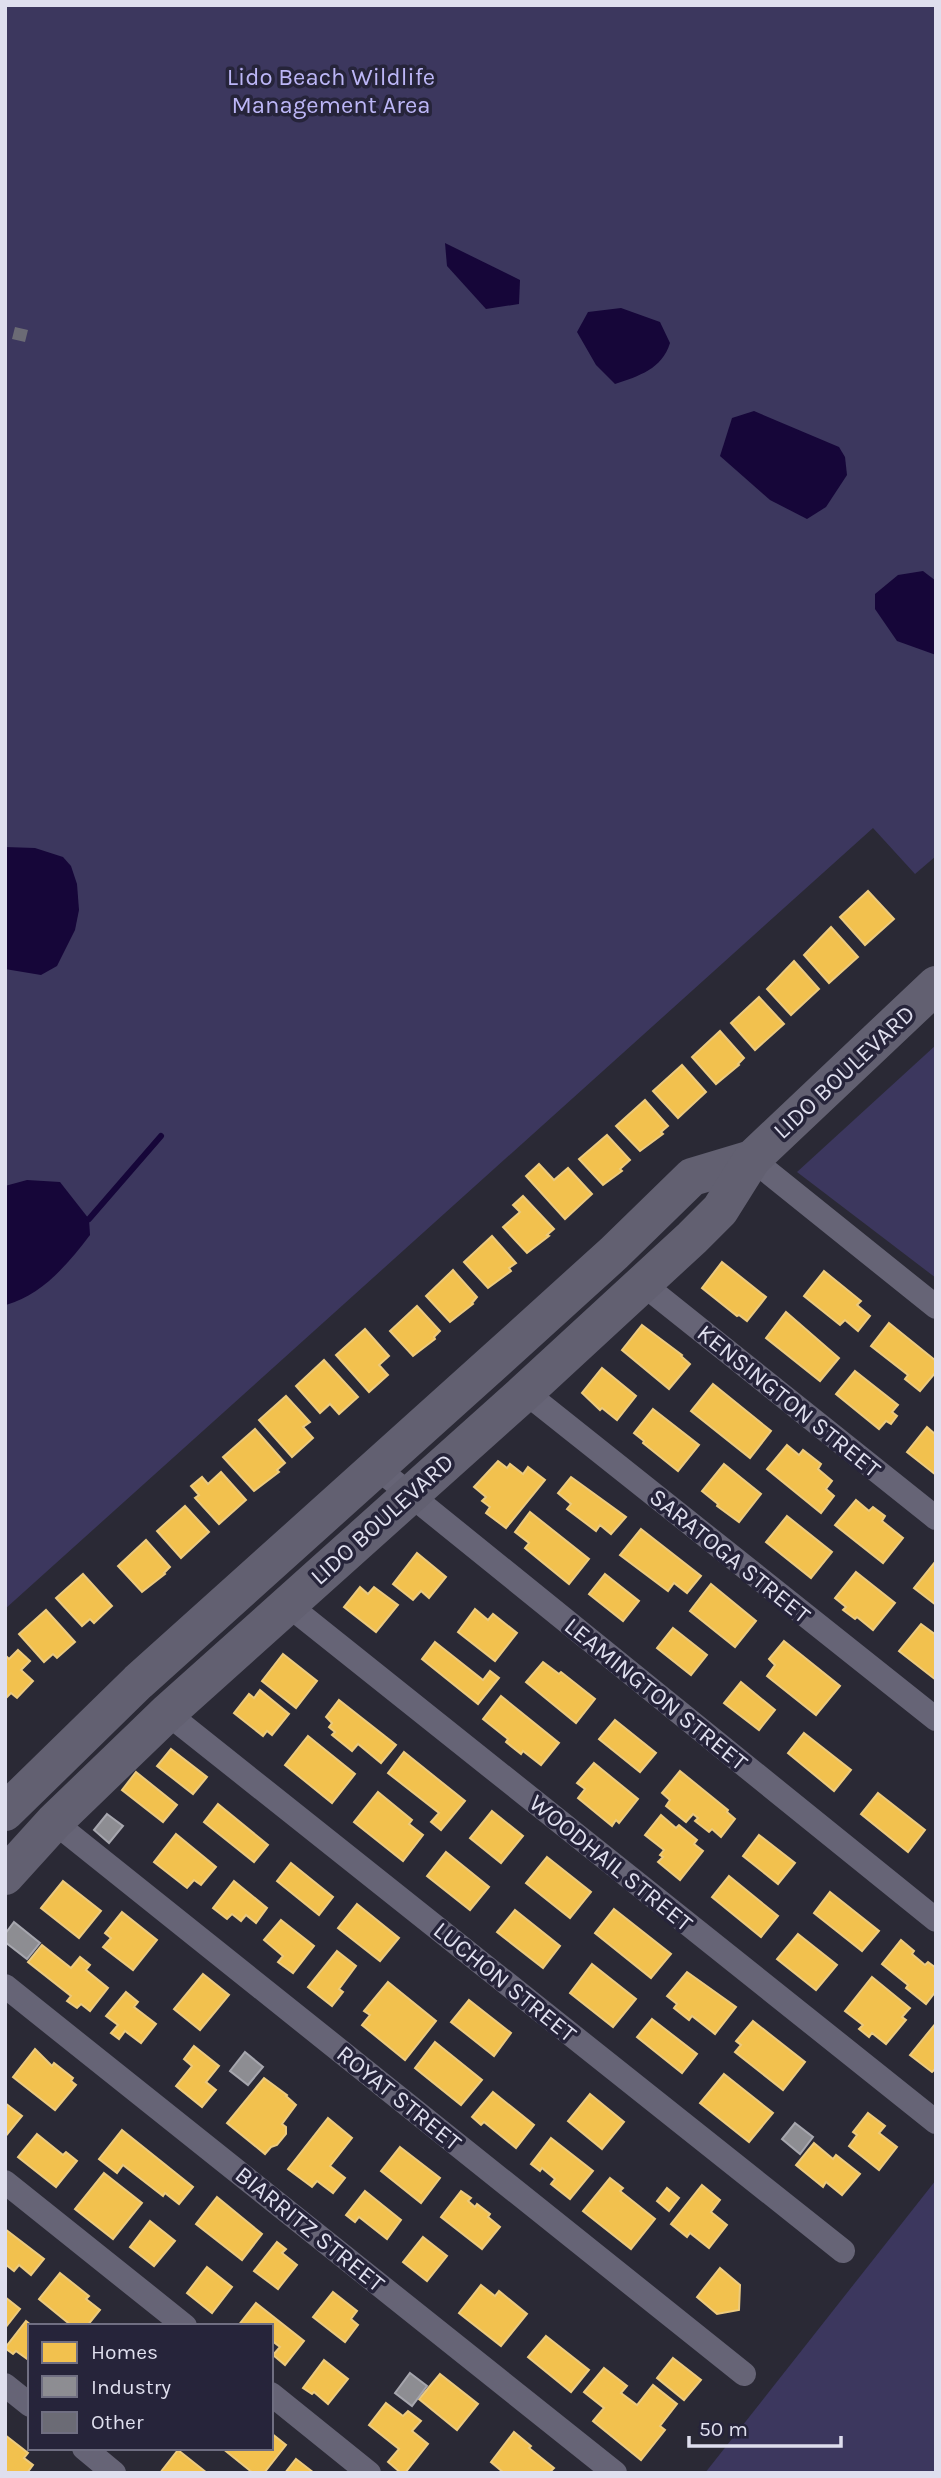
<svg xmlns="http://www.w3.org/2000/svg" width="941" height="2478" font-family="Karla,sans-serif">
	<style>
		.green { fill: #3c375e }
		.water { fill: #160639 }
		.homes { fill: #f2c14e; stroke: #ecca7e; stroke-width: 2 }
		.industry { fill: #8d8d92; stroke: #a6a6ae; stroke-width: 2 }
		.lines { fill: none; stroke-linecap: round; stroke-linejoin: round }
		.stream { stroke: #160639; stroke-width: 6 }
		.building { fill: #6b6b75 }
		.street { stroke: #666476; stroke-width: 24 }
		.highway { stroke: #626071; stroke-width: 38 }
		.labels { text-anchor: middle; stroke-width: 7; stroke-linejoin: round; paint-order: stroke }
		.park-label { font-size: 24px; fill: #bcb6f6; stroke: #26243a }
		.street-label { font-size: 24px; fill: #dfdfee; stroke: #26243a }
	</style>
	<rect width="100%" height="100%" fill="#2a2935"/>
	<g class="green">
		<polygon points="5,5 936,5 936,856 915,874 873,828 5,1609"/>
		<polygon points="936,1045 936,1278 797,1172"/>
		<polygon points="936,2180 936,2473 705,2473"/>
	</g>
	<g class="water">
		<polygon points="445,243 520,280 519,304 486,309 447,266"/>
		<path d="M621,308l39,14 10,21c-8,26 -31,33 -55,41l-19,-19 -19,-33 11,-20z"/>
		<polygon points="754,411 839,447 845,457 847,475 826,507 807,519 770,500 720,456 732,418"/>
		<polygon points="923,571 936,581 936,655 897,641 875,609 875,594 898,575"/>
		<polygon points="5,847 35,848 63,857 71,866 77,884 79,910 75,930 57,966 41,975 5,969"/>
		<path d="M27,1180l33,2 29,37 1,16c-23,30 -47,59 -84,70l-1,-119z"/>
	</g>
	<g class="homes">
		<polygon points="868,891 894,919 865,945 840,917"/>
		<polygon points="831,927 858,957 829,983 804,955"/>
		<polygon points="794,961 819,989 791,1015 767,989"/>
		<polygon points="759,997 784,1024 755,1050 731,1023"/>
		<polygon points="720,1031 744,1058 738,1064 739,1065 716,1084 692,1057"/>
		<polygon points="682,1065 706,1092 678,1118 653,1091"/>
		<polygon points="645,1100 668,1126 661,1132 663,1134 640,1151 616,1126"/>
		<polygon points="607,1135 630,1160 620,1169 622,1171 603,1185 579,1159"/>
		<polygon points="539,1164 554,1180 568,1168 592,1194 565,1219 526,1176"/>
		<polygon points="523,1196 554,1229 547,1235 549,1236 527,1253 503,1227 520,1212 513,1205"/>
		<polygon points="492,1236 516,1263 509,1268 511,1271 488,1288 464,1262"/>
		<polygon points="722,1262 766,1297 747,1321 739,1315 737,1316 702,1288"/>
		<polygon points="453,1270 477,1297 472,1303 473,1304 450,1322 426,1296"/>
		<polygon points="824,1271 861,1301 857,1305 870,1316 858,1331 845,1320 840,1325 804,1296"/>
		<polygon points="417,1306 440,1331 434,1337 435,1339 413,1356 390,1331"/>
		<polygon points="786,1312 839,1358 820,1381 766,1338"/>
		<polygon points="889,1323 936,1361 936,1372 920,1391 905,1379 908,1375 871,1346"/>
		<polygon points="642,1325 682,1355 681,1356 690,1364 669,1389 622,1350"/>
		<polygon points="365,1329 389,1356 379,1365 388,1375 369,1392 336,1355"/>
		<polygon points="324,1360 358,1397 339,1414 330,1404 320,1413 296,1386"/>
		<polygon points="602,1368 636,1396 617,1420 602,1408 600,1410 582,1393"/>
		<polygon points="855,1371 898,1405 892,1412 897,1416 891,1424 886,1421 879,1429 836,1394"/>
		<polygon points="713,1384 771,1431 750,1458 691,1411"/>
		<polygon points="286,1396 310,1422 303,1427 313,1438 292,1457 259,1420"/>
		<polygon points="653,1409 699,1445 678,1471 643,1443 644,1441 634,1433"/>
		<polygon points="927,1427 936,1435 936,1475 907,1452"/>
		<polygon points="255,1429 285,1463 277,1470 279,1472 254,1491 223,1457"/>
		<polygon points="787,1445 799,1455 803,1450 821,1464 818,1469 832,1481 826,1489 834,1496 821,1513 767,1469"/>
		<polygon points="498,1461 507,1468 510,1464 523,1474 528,1467 545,1480 506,1528 486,1513 490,1507 482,1501 486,1497 474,1487"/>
		<polygon points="724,1464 761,1494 739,1522 717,1506 718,1504 702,1491"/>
		<polygon points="221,1472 246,1500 219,1524 195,1498 199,1495 191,1486 202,1477 208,1484"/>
		<polygon points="571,1477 626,1517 611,1534 600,1525 596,1531 567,1509 571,1504 558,1493"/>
		<polygon points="856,1500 869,1511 873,1507 885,1516 882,1521 903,1538 883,1563 835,1525"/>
		<polygon points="185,1506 209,1532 181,1558 157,1531"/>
		<polygon points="530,1512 589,1559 569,1584 525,1548 529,1543 515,1532"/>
		<polygon points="787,1516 832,1552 811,1578 766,1542"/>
		<polygon points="641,1529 701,1576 687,1593 674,1583 668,1591 620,1555"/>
		<polygon points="146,1540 170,1567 164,1573 165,1574 142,1592 118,1566"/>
		<polygon points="417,1553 446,1577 429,1598 421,1591 413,1600 393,1584"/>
		<polygon points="935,1562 936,1563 936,1605 914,1588"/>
		<polygon points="856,1572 895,1603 873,1630 857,1617 855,1619 843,1610 846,1607 835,1598"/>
		<polygon points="83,1574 112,1606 94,1623 90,1619 82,1626 56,1598"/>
		<polygon points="605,1574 639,1601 623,1621 589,1594"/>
		<polygon points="711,1584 756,1621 735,1647 690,1611"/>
		<polygon points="360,1587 368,1594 374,1587 398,1605 376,1632 344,1607"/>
		<polygon points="475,1609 488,1620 493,1614 517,1633 495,1661 458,1632"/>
		<polygon points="46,1610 75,1642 57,1658 53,1654 44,1662 19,1634"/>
		<polygon points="921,1624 936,1635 936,1680 899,1651"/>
		<polygon points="673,1628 707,1655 691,1675 657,1648"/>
		<polygon points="784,1641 840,1686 816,1715 767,1676 775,1665 769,1659"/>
		<polygon points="435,1642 483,1680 490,1671 499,1678 478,1704 422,1659"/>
		<polygon points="18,1650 30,1661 21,1670 33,1681 17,1698 11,1693 5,1699 5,1655 9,1659"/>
		<polygon points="283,1654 317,1681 296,1708 262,1681"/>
		<polygon points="543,1662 559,1674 561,1672 595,1699 576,1723 526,1682"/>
		<polygon points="741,1682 775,1710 759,1730 724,1703"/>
		<polygon points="260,1690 289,1714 272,1735 267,1731 263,1736 234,1713 249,1694 254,1698"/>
		<polygon points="501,1696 559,1743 541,1765 523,1751 521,1754 506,1742 508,1739 483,1719"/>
		<polygon points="339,1700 396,1745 381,1763 358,1744 352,1751 332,1735 335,1732 329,1727 332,1723 326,1717"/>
		<polygon points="615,1720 656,1753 640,1772 599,1739"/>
		<polygon points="804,1733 851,1770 834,1791 788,1753"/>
		<polygon points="308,1736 355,1774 332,1803 285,1765"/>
		<polygon points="171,1749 207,1777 193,1794 157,1766"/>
		<polygon points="404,1752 465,1801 441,1830 431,1822 439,1813 388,1773"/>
		<polygon points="594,1763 638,1799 619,1823 616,1820 612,1826 578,1798 585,1789 577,1783"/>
		<polygon points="680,1771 728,1810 727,1812 735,1819 721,1837 712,1829 709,1832 695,1821 698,1818 693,1814 686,1822 666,1806 670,1800 662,1793"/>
		<polygon points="136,1772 177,1805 163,1822 122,1790"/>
		<polygon points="378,1792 412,1820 409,1824 423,1835 403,1861 354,1822"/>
		<polygon points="878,1793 925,1830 908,1852 861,1814"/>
		<polygon points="218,1804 268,1845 254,1862 204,1822"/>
		<polygon points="492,1811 523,1836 501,1863 470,1838"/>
		<polygon points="661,1815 676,1828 679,1825 697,1840 694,1844 703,1851 680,1880 658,1862 663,1857 660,1855 664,1850 645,1835"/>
		<polygon points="176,1834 216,1867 201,1885 194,1880 187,1888 154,1862"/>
		<polygon points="759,1835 795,1863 778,1884 743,1856"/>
		<polygon points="446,1852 489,1887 470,1910 427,1876"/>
		<polygon points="547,1857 591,1892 570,1918 526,1883"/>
		<polygon points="291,1863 333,1897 319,1915 277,1881"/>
		<polygon points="729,1876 778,1916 761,1937 712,1897"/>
		<polygon points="63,1881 101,1911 79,1938 41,1908"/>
		<polygon points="234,1881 267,1908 256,1923 246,1915 241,1921 232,1914 227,1919 213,1908"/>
		<polygon points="830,1892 879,1931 862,1951 814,1913"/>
		<polygon points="357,1904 399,1938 380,1961 338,1928"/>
		<polygon points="614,1909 671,1954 651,1978 595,1933"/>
		<polygon points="515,1910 560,1946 543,1968 497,1932"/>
		<polygon points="122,1912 157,1940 133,1970 103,1947 111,1938 105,1933"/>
		<polygon points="281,1920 314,1946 293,1973 278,1962 283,1956 264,1940"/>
		<polygon points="798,1934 837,1965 816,1990 777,1959"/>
		<polygon points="901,1940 914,1951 912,1954 925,1965 928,1962 936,1968 936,1991 926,2004 906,1988 908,1985 882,1964"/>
		<polygon points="42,1945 71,1968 80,1957 90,1965 86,1970 108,1988 90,2011 81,2004 77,2008 67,2001 71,1996 28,1962"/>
		<polygon points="337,1951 356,1966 339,1989 343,1992 332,2006 308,1987"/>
		<polygon points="592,1964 636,1999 613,2027 570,1993"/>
		<polygon points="687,1972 736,2007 715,2034 692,2016 689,2020 674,2008 677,2004 667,1996"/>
		<polygon points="203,1974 229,1995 200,2030 174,2009"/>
		<polygon points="872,1977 910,2008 902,2017 906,2020 886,2044 872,2033 869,2037 859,2029 863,2025 845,2011"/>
		<polygon points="388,1982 436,2021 405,2060 362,2025 370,2015 364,2011"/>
		<polygon points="126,1992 138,2002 134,2007 156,2024 141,2043 125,2031 119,2039 111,2033 118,2025 106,2016"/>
		<polygon points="469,2000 511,2033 494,2056 451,2022"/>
		<polygon points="652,2019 697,2054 682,2073 637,2037"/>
		<polygon points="753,2021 805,2062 783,2090 735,2052 741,2045 736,2041"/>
		<polygon points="936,2023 936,2068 932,2072 910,2055"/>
		<polygon points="435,2042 482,2080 461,2105 415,2068"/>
		<polygon points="194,2046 219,2066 206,2082 216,2090 202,2107 176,2086 192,2066 184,2059"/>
		<polygon points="35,2049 52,2066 54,2063 73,2078 71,2081 76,2085 55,2110 13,2077"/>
		<polygon points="724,2074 773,2113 749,2142 700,2103"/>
		<polygon points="264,2078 287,2095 286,2096 296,2105 282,2124 286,2127 286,2134 277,2145 271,2147 265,2154 227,2123"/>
		<polygon points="493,2092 534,2125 516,2148 484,2122 481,2125 472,2117"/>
		<polygon points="590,2094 624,2122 602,2149 568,2121"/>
		<polygon points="5,2103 22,2116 5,2137"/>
		<polygon points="868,2113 885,2126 879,2133 897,2147 879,2170 849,2146 857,2135 853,2132"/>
		<polygon points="328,2118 352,2138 330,2166 345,2178 333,2193 317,2181 312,2187 288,2169"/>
		<polygon points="122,2130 193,2187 179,2204 165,2193 163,2196 123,2165 117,2173 99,2159"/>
		<polygon points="37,2134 63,2155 66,2152 77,2161 56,2187 18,2157"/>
		<polygon points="551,2138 593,2171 570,2199 551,2184 555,2179 542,2168 540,2171 531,2164"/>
		<polygon points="814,2143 833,2159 836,2155 860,2174 842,2195 826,2182 823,2187 796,2165"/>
		<polygon points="400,2147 440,2178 421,2203 381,2171"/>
		<polygon points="104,2173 142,2203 113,2239 75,2209"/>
		<polygon points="610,2178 623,2188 620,2191 655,2219 631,2249 583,2211"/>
		<polygon points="702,2185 720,2200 711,2212 727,2225 709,2248 690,2233 687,2237 671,2224"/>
		<polygon points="667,2188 679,2198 669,2211 657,2201"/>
		<polygon points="365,2191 401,2220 387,2239 359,2217 355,2222 346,2215"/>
		<polygon points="461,2191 471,2198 468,2201 475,2207 477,2204 490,2214 488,2217 500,2227 482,2249 441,2217"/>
		<polygon points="217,2197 262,2234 242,2260 196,2224"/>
		<polygon points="150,2221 175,2241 154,2266 130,2247"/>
		<polygon points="5,2229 44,2259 31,2275 19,2265 14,2271 5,2264"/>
		<polygon points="423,2237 447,2256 427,2281 403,2262"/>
		<polygon points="277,2242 286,2249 282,2253 297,2265 278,2289 254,2271"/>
		<polygon points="207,2267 232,2287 212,2313 187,2293"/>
		<polygon points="720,2268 740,2285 739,2310 717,2314 697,2297"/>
		<polygon points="60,2273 89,2296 86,2299 100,2310 87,2326 72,2326 39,2299"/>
		<polygon points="481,2285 495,2296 499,2291 527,2314 501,2346 459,2313"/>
		<polygon points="333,2292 357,2311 351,2319 358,2325 345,2342 313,2317"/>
		<polygon points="5,2297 20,2309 5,2328"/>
		<polygon points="256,2303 304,2341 285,2365 273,2355 280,2347 271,2340 271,2326 238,2326"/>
		<polygon points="26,2321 32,2326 30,2326 30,2361 16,2351 13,2354 5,2348"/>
		<polygon points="546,2336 589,2370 571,2392 528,2357"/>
		<polygon points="673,2358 701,2380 684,2400 657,2378"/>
		<polygon points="324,2360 348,2379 328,2404 314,2392 312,2394 303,2388"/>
		<polygon points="604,2368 627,2386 621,2393 637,2405 653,2385 677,2404 660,2426 665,2430 641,2460 593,2421 604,2408 584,2392"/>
		<polygon points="440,2374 478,2404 457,2430 419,2399"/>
		<polygon points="386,2403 403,2416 408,2411 421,2421 412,2431 428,2444 405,2473 401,2473 388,2462 399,2449 369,2425"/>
		<polygon points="514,2432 531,2446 529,2448 554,2468 549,2473 504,2473 491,2462"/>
		<polygon points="271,2433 286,2445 264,2473 253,2473 222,2448 271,2448"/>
		<polygon points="5,2435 28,2453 24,2458 33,2465 27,2473 5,2473"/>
		<polygon points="178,2450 207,2473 160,2473"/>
		<polygon points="296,2459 314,2473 285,2473"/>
	</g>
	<g class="industry">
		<polygon points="107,1814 123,1826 109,1843 94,1830"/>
		<polygon points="14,1922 40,1943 27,1959 5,1942 5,1934"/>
		<polygon points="245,2052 263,2067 248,2085 230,2071"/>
		<polygon points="795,2123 813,2137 800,2154 782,2139"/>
		<polygon points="410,2373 427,2386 412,2406 395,2393"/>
	</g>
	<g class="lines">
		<polyline class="stream" points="89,1219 161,1136"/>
	</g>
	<polygon class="building" points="15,327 28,330 25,342 12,339"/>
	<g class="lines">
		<g class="street">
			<polyline points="752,1159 936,1307"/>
			<polyline points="643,1284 936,1518"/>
			<polyline points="525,1392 936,1719"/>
			<polyline points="376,1467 936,1920"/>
			<polyline points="287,1604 936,2122"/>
			<polyline points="167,1713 843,2251"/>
			<polyline points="54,1822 744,2374"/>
			<polyline points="5,1986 615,2473"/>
			<polyline points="5,2182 185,2326"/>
			<polyline points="5,2385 30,2405"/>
			<polyline points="271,2394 369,2473"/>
			<polyline points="84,2448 114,2473"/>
		</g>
		<g class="highway">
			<polyline points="5,1812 138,1682 496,1360 614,1253 692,1177 752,1159"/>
			<polyline points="5,1876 54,1822 167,1713 525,1392 692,1238 720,1210 752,1159 936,985"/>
		</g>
	</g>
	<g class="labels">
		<g class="park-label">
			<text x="331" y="85">Lido Beach Wildlife<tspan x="331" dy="28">Management Area</tspan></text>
		</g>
		<g class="street-label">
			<text transform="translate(844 1072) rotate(-43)" y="8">LIDO BOULEVARD</text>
			<text transform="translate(789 1401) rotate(39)" y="8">KENSINGTON STREET</text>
			<text transform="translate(382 1519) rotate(-42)" y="8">LIDO BOULEVARD</text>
			<text transform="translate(730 1556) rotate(39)" y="8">SARATOGA STREET</text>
			<text transform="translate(656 1694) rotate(39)" y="8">LEAMINGTON STREET</text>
			<text transform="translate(611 1863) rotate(39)" y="8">WOODHAIL STREET</text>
			<text transform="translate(505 1982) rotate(39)" y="8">LUCHON STREET</text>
			<text transform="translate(399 2098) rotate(39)" y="8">ROYAT STREET</text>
			<text transform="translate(310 2229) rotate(39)" y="8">BIARRITZ STREET</text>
		</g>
	</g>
	<rect width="941" height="2478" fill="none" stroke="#dfdfee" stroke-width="14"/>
	<rect x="28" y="2324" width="245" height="126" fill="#26243a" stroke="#706f82" stroke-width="2"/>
	<rect x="42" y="2342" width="35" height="21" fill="#f2c14e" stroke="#706f82" stroke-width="2"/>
	<text x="91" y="2359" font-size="21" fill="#dfdfee">Homes</text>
	<rect x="42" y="2376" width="35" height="21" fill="#8d8d92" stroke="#706f82" stroke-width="2"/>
	<text x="91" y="2394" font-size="21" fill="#dfdfee">Industry</text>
	<rect x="42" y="2412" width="35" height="21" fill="#6b6b75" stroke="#706f82" stroke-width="2"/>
	<text x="91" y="2429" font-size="21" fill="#dfdfee">Other</text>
	<path d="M689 2436v10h152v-10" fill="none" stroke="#dfdfee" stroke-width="3.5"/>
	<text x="699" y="2436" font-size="21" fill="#dfdfee" stroke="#26243a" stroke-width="5" paint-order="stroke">50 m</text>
</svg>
